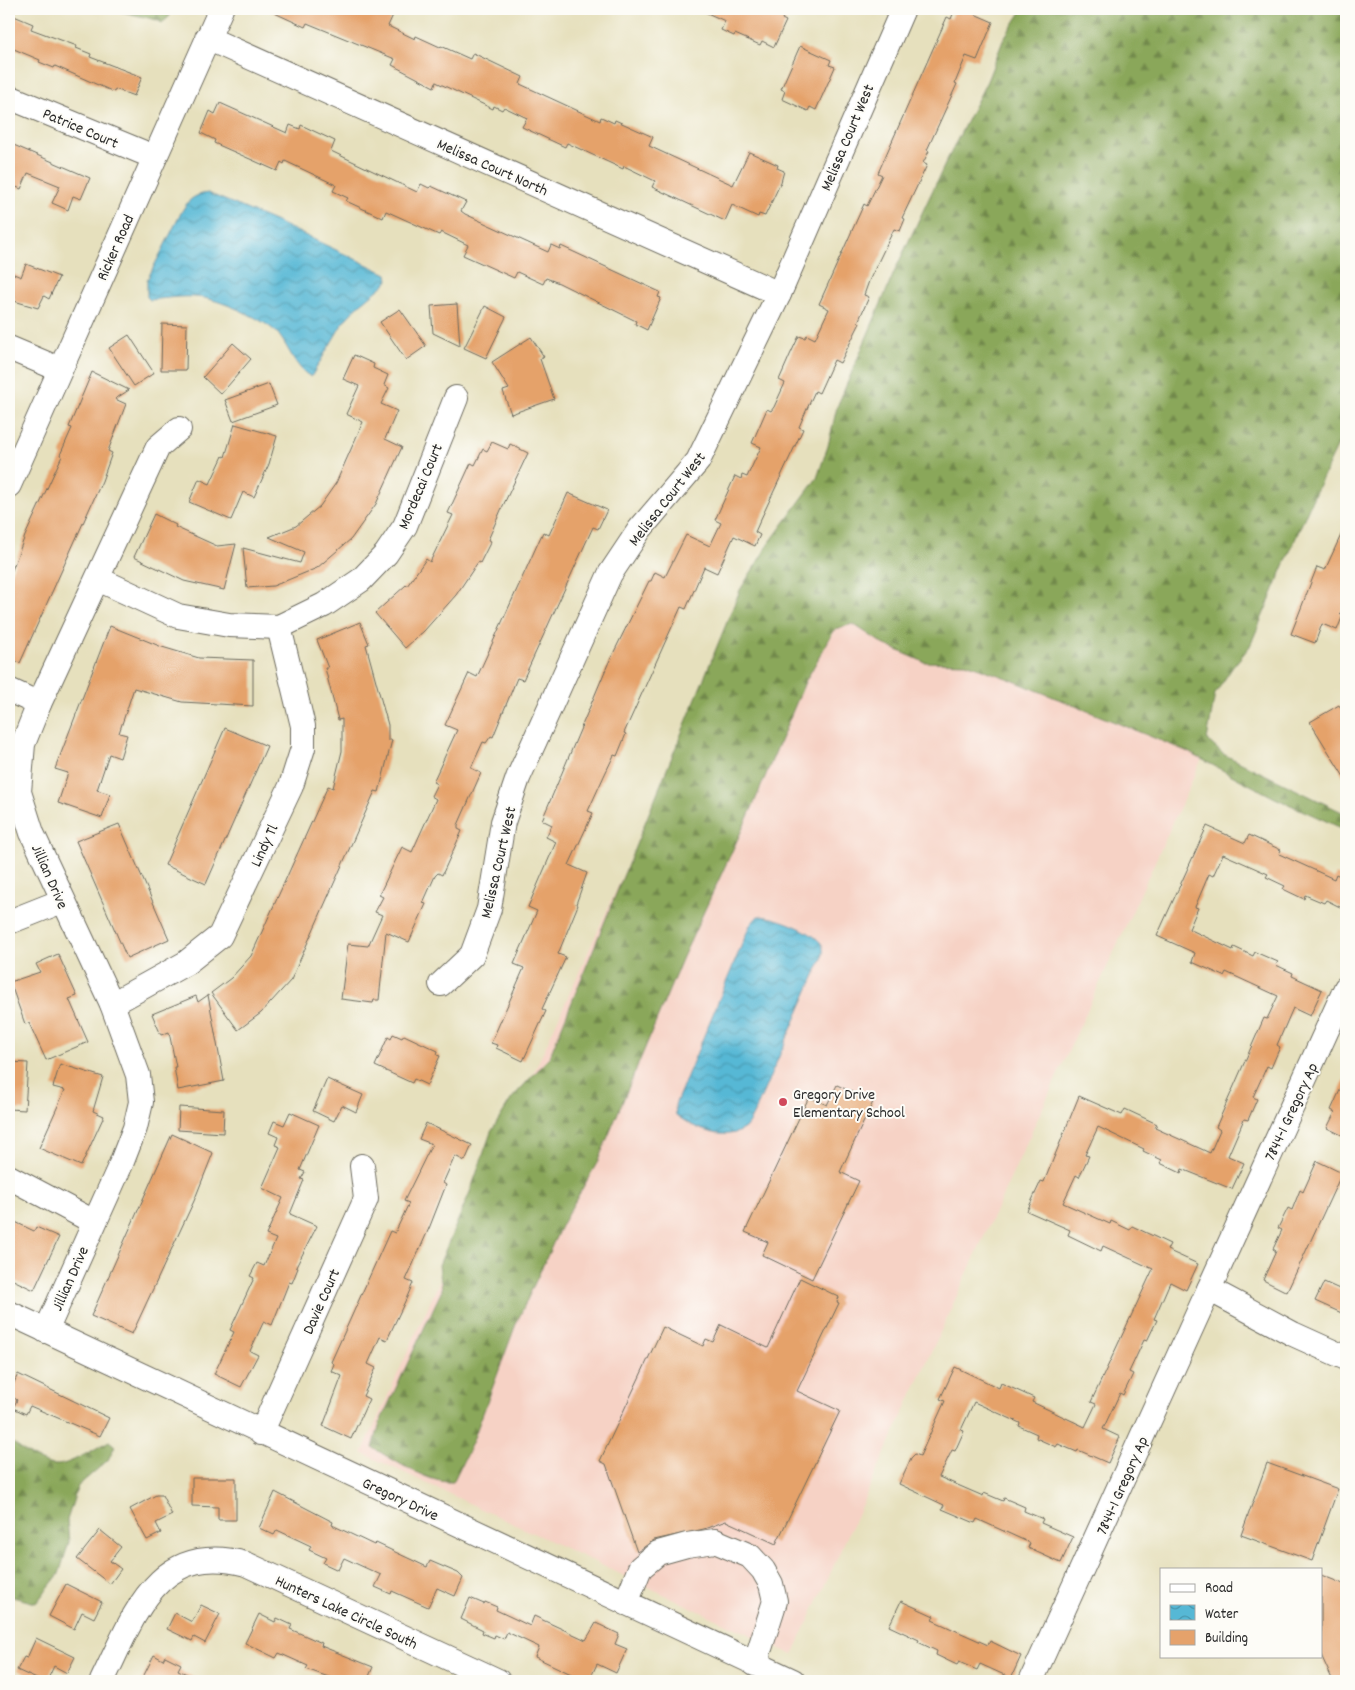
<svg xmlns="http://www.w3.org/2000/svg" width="1355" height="1690" font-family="Dekko,sans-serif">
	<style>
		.built { fill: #f6d2c5 }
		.forest { fill: url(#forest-firs); stroke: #5a6942 }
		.water { fill: url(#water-waves); stroke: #407280 }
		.building { fill: #e5a26b }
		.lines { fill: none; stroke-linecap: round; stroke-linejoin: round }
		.minor-casing { stroke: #6c6a5e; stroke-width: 26 }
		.minor { stroke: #fff; stroke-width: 24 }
		.poi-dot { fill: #d1495b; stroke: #fdfcf7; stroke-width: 2 }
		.labels { text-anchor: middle; stroke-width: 4; stroke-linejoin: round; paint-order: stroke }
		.street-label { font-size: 16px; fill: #2b2b2b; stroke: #fdfcf7 }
		.poi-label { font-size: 16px; fill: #2b2b2b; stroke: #fdfcf7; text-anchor: start }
	</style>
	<defs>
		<pattern id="forest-firs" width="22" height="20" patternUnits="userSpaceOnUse" patternTransform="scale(1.25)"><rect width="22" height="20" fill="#8aa75a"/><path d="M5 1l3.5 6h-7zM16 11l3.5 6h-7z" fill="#71884b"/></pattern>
		<pattern id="water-waves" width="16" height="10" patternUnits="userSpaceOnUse" patternTransform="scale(1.25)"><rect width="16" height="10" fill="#56b8d5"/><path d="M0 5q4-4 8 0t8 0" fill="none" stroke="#4796ad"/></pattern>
	</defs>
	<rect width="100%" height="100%" fill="#fdfcf7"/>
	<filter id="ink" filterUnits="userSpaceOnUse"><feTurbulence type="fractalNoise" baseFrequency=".02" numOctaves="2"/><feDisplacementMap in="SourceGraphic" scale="10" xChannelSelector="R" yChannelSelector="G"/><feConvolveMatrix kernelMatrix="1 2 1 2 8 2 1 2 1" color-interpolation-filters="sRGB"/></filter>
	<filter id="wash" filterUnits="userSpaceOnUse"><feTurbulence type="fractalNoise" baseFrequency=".0096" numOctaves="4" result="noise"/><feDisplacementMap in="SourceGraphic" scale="20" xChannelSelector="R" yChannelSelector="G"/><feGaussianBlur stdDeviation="1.12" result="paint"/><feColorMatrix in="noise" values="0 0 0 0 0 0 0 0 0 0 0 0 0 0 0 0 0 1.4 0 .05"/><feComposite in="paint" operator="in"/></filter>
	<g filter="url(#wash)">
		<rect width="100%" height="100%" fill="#e6e0bd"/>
		<polygon class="built" points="767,556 1206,750 793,1655 362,1453"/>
		<g class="forest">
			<polygon points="110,9 163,9 167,10 170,16 162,23 157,20"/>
			<path d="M1023,9h323v419l-35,74 -61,144 -18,22 -17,26 -8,46 16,14 123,60v16l-71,-32 -89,-47 -177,-72 -43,-16 -42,-1 -41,-18 -30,-20 -18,5 -30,53 -53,126 -69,149 -86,206 -35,61 -46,100 -44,119 -19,39c-24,2 -59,-22 -80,-34l7,-26 62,-132 -3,-25 31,-73 21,-60 21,-34 37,-40 191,-468 30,-48 47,-64 11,-32 9,-39 59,-139 51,-108 40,-79 17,-43z"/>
			<path d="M9,1440c11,9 32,25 48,25 12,0 41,-18 52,-24l6,5 -7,14 -30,26 -11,34 2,22 -10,32 -23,29 -27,-7z"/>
		</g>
		<g class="water">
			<path d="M208,193l71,30 108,51 1,6 -3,4 -28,23 -13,14 -33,56c-15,-8 -22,-29 -32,-42 -12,-15 -57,-34 -75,-37 -18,-3 -36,0 -54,2l-3,-3v-17l35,-69c7,-12 12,-16 26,-18z"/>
			<path d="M758,916c16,0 50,13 61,25 6,5 4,12 3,18l-67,152c-2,5 -6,13 -10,17 -20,15 -52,0 -69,-13l-1,-10 75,-180z"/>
		</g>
		<g id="blocks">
			<g class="building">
				<polygon points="266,9 366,9 378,14 381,9 393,15 388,26 415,39 416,36 440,47 441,46 470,59 473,53 523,77 520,84 600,121 601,117 614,123 615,120 653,137 649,146 733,185 749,152 778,165 777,168 784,171 781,182 765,216 759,214 758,217 732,205 725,221 652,187 655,181 624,166 623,169 567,143 565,147 522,127 527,118 504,107 502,110 494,106 493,109 436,82 434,87 392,65 395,59 307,23 305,27"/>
				<polygon points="698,9 787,9 782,19 786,21 774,47 762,41 760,45 735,34 734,36 721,30 725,21"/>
				<polygon points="955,9 963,9 993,22 977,60 966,56 955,83 957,84 927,150 929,151 923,163 927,165 902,218 905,219 900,231 894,229 869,281 864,295 869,297 858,322 860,323 840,363 834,360 819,393 815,391 802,420 799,427 803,429 759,523 755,532 760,535 755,546 734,536 717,573 704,567 686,609 681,607 624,733 626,734 617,756 614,755 604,776 588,811 593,813 569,865 587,873 576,904 578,905 558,954 566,957 542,1009 546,1011 523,1061 496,1048 497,1045 491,1043 524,968 514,964 537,911 528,907 556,842 546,837 552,825 542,820 608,664 649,581 651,581 655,572 665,577 686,535 710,546 721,523 715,520 735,476 741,479 742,475 747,477 761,447 752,443 767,409 771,411 774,407 785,383 779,380 790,355 799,336 805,338 807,335 815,339 829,309 819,304 864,204 867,206 882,175 878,173 947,17 951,19"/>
				<polygon points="14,16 33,24 31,29 77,46 76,48 91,54 90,57 142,77 134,96 115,89 114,92 55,66 54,68 39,62 40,60 9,47 9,30"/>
				<polygon points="800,46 831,60 829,65 835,67 816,110 810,107 808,111 782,99 785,91 781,89"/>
				<polygon points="220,103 287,133 290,125 300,129 301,125 335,141 331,151 417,192 421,184 429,188 431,186 466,202 461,211 465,214 548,252 551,245 560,249 561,246 660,292 658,297 661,298 647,330 635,324 636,321 559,283 546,278 543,284 517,272 514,278 463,255 468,245 441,232 439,235 386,211 383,218 346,201 348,198 333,191 336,185 285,161 284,164 281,162 277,171 214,143 215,140 201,133 210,111 215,114"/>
				<polygon points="9,143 90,178 81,199 73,196 68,210 52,203 60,186 28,173 21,189 9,184"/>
				<polygon points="26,264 59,277 49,299 44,296 38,308 14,301 15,298 9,295 9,272 21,277"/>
				<polygon points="457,304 460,346 433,333 431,306"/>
				<polygon points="485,306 506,317 486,358 464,348"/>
				<polygon points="400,309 426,346 406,360 380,322"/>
				<polygon points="162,324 187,325 186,370 161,370"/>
				<polygon points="129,335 154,373 134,386 109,348"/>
				<polygon points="531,337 544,357 540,359 554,399 511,414 503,391 509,389 492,362"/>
				<polygon points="233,343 251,359 221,394 203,377"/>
				<polygon points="354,355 374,364 373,368 388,375 384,385 389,388 381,404 397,411 385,439 402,447 376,504 351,539 317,568 273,586 247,588 243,548 300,563 304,552 269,537 296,526 320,506 336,483 363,422 346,414 359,386 343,379"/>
				<polygon points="92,372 129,390 115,399 126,404 108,451 112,453 102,481 20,663 9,658 9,578 25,536 62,456 60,455 72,428 69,427"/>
				<polygon points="269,384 277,405 233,421 225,400"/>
				<polygon points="235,424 277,436 269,464 254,497 243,492 231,520 189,502 199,479 210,484 223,456 225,457"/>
				<polygon points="492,442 508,449 510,444 528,453 501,510 488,540 491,541 480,563 478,562 456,595 424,631 405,648 375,613 406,585 407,586 426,559 430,562 453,515 448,513 471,463 475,465 483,449 487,451"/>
				<polygon points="568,493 607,510 598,529 593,527 523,680 517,678 493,737 491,736 486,743 483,742 471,768 481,773 458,825 458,829 462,831 442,875 438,873 435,876 423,903 426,904 409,942 386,932 379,1000 374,1000 373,1003 341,999 348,944 368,946 382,915 375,912 383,897 379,895 402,847 412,852 436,799 431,796 437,784 433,782 457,730 445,725 469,673 477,677 543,532 549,535"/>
				<polygon points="154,514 176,525 175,527 217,546 236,544 224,590 184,581 134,557"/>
				<polygon points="1346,524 1346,601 1340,614 1343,615 1337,630 1322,624 1315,643 1291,634 1317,567 1325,570"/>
				<polygon points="360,622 369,644 366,645 388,725 388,740 392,740 379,792 375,791 291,980 261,1013 238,1030 211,993 231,978 251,956 328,786 333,788 342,751 342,719 338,720 325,668 328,668 317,640"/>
				<polygon points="110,626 162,647 199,658 253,660 253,706 182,702 134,688 119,733 127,735 120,758 109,754 97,790 110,794 102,818 58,803 68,773 55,769"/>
				<polygon points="1339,705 1346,717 1346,780 1310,722"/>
				<polygon points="225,728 267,746 206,884 165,865"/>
				<polygon points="119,824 169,939 127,958 76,841"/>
				<polygon points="1207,826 1245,843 1249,835 1281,850 1279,854 1334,879 1336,874 1346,879 1346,910 1326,900 1324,903 1305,895 1304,899 1283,889 1285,886 1266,877 1268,874 1223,854 1213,876 1209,874 1195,907 1198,908 1189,929 1233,950 1234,947 1253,956 1255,952 1278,962 1276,965 1293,973 1292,976 1322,990 1310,1016 1293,1008 1277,1045 1280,1047 1271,1068 1267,1066 1253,1097 1257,1099 1248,1120 1244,1119 1228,1156 1244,1163 1232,1189 1182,1169 1181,1173 1160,1163 1162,1160 1143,1151 1144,1149 1098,1127 1085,1155 1089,1156 1079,1177 1076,1175 1063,1203 1110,1224 1111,1221 1130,1230 1132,1226 1170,1244 1167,1250 1198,1264 1186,1290 1170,1282 1154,1319 1157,1320 1147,1341 1144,1340 1129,1372 1133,1374 1123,1395 1120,1393 1103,1429 1120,1437 1108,1463 1078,1450 1077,1452 1058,1444 1056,1447 1036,1438 1037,1434 1019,1426 1020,1423 974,1402 961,1430 964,1431 955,1451 952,1450 939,1477 983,1496 984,1493 1003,1501 1004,1498 1025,1507 1024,1511 1043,1519 1041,1523 1073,1537 1061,1563 1028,1548 1030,1543 977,1519 975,1523 942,1509 944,1505 899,1484 911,1458 915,1454 920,1456 945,1401 940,1399 955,1367 999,1388 1001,1383 1034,1398 1032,1402 1085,1427 1096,1404 1091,1402 1153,1269 1103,1246 1101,1251 1068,1235 1070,1230 1027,1211 1041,1181 1044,1182 1079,1096 1122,1115 1125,1109 1157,1124 1155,1128 1210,1153 1220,1130 1216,1127 1264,1018 1267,1019 1278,996 1226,972 1224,976 1192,962 1195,953 1157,936"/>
				<polygon points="58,954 77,996 69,999 88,1042 46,1060 29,1023 25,1024 10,982 40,972 36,964"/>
				<polygon points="208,995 224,1081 178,1090 174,1067 176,1067 169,1032 161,1035 152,1014 196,996 198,1002"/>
				<polygon points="393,1034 402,1038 404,1035 438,1051 437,1055 440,1056 427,1085 414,1079 412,1083 375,1066 388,1037 391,1039"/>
				<polygon points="9,1062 28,1063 25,1110 9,1109"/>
				<polygon points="60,1064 103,1077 93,1111 104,1116 81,1166 39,1148 65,1090 53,1087"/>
				<polygon points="1346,1077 1346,1137 1327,1128 1335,1112 1331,1110"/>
				<polygon points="327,1079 363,1095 356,1112 342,1105 334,1121 313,1111"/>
				<polygon points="837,1085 873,1102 840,1172 859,1181 812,1279 762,1255 768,1242 745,1232 809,1097 827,1105"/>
				<polygon points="179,1107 224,1110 223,1133 178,1130"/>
				<polygon points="290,1112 319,1125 300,1170 305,1172 301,1179 304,1180 290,1214 317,1226 296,1267 298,1268 292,1283 289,1282 272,1325 264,1321 250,1351 258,1355 241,1387 214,1374 234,1332 230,1330 254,1278 250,1276 257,1263 264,1266 276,1239 266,1235 283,1198 262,1188 280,1147 275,1145 278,1137 269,1133 274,1121 284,1125"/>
				<polygon points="426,1123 472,1145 465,1161 455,1156 443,1183 446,1185 430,1226 406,1280 413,1283 407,1297 387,1340 380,1337 368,1364 376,1368 363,1396 369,1399 351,1439 323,1426 342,1376 331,1371 334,1364 331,1362 390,1231 395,1233 409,1203 404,1201 432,1144 419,1139"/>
				<polygon points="172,1134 213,1153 194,1201 132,1334 91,1316"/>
				<polygon points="1317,1161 1342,1173 1287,1292 1263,1280 1276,1251 1273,1249 1282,1230 1278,1228 1288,1208 1292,1210 1300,1190 1303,1192"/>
				<polygon points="9,1219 34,1231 36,1227 59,1237 34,1290 9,1278"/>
				<polygon points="800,1278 839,1297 837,1302 839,1303 797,1391 840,1411 776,1544 726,1521 704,1529 654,1540 637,1552 606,1464 600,1461 663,1327 703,1346 706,1339 713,1342 721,1325 768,1348"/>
				<polygon points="1324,1282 1346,1292 1346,1315 1315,1301"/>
				<polygon points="18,1374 109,1418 100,1436 30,1406 26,1414 13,1408 17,1400 9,1394"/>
				<polygon points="1267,1463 1338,1489 1312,1561 1241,1535"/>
				<polygon points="192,1478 236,1478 236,1520 218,1520 218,1507 192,1506"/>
				<polygon points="275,1492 333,1522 332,1525 374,1545 376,1543 427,1567 430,1561 458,1573 463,1578 455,1596 437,1588 428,1607 392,1591 391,1594 375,1587 381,1575 344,1558 338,1570 323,1563 326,1558 309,1550 311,1546 277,1530 274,1535 259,1528"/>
				<polygon points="156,1495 162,1495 172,1515 156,1523 161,1533 147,1540 130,1509"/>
				<polygon points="100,1530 121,1547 110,1561 121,1569 110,1584 77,1559"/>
				<polygon points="1321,1575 1346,1585 1346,1681 1333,1681 1321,1655"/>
				<polygon points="66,1584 102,1602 94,1618 82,1612 74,1629 49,1616"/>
				<polygon points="470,1598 484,1604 485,1602 497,1607 496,1610 530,1626 534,1616 586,1640 596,1623 619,1634 615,1644 627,1649 616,1673 597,1664 589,1681 586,1681 535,1657 539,1647 507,1632 504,1639 495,1635 494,1638 482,1633 483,1630 461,1619"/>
				<polygon points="901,1601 934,1616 932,1620 988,1645 990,1641 1021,1656 1011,1678 980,1664 977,1670 959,1662 957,1665 936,1655 937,1651 918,1642 919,1640 889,1626"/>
				<polygon points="201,1605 220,1614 205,1643 194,1637 192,1641 167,1629 175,1613 192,1622"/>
				<polygon points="259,1614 275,1622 277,1618 292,1625 290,1629 322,1643 321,1646 373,1667 367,1681 340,1681 306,1669 308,1666 279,1653 276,1658 245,1643"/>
				<polygon points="36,1638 75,1657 67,1673 54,1666 47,1681 41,1681 17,1670 24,1657 27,1658"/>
				<polygon points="154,1655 163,1660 165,1656 181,1664 178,1670 202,1681 141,1681"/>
			</g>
		</g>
	</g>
	<g filter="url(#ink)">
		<use href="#blocks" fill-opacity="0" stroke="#6c6a5e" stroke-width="1"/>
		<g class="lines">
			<g class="minor-casing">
				<g id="minor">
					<polyline points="207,38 779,294"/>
					<polyline points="9,97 154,157"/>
					<polyline points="9,348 59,369"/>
					<polyline points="9,485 221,9"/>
					<polyline points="98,579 178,616 229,625 279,627 324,605 361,580 386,554 405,526 456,398"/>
					<polyline points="9,690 39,704"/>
					<polyline points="9,922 62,901"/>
					<polyline points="441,984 472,955 489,909 503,822 518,778 610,574 640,529 698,461 779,294 903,9"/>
					<polyline points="1346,988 1209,1289 1293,1334 1346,1358"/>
					<polyline points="112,1004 186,963 220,936 291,786 303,748 303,726 279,627"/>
					<polyline points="9,1177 94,1222"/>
					<polyline points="9,1313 793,1681"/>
					<polyline points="46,1331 121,1164 135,1128 141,1102 138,1075 112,1004 32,833 19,792 23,744 39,704 158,447 179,429"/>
					<polyline points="261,1433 366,1199 362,1166"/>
					<polyline points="626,1603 640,1568 658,1553 687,1545 715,1541 750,1556 763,1570 771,1584 775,1601 755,1664"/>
					<path d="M102,1681c32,-64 54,-141 144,-117l252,117"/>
					<polyline points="1031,1681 1209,1289"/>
				</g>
			</g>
			<use href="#minor" class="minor"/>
		</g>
	</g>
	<circle class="poi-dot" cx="783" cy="1102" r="5"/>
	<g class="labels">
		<g class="street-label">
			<text transform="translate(81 127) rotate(23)" y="6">Patrice Court</text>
			<text transform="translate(846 137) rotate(-67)" y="6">Melissa Court West</text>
			<text transform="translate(493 166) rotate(24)" y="6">Melissa Court North</text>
			<text transform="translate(114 247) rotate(-66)" y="6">Ricker Road</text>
			<text transform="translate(419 486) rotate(-67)" y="6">Mordecai Court</text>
			<text transform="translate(666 498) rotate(-52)" y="6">Melissa Court West</text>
			<text transform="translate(263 845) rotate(-65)" y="6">Lindy Tl</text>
			<text transform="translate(497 862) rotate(-77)" y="6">Melissa Court West</text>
			<text transform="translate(51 876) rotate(66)" y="6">Jillian Drive</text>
			<text transform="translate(1290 1111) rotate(-65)" y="6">7844-1 Gregory Ap</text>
			<text transform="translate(69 1278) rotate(-66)" y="6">Jillian Drive</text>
			<text transform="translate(320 1301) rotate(-66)" y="6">Davie Court</text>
			<text transform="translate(1121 1485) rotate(-66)" y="6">7844-1 Gregory Ap</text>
			<text transform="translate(401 1498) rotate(25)" y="6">Gregory Drive</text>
			<text transform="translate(347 1611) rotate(25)" y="6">Hunters Lake Circle South</text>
		</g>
		<g class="poi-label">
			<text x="793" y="1099">Gregory Drive<tspan x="793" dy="18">Elementary School</tspan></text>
		</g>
	</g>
	<rect width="1355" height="1690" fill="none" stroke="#fdfcf7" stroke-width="30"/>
	<rect x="1160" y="1568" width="162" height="90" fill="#fdfcf7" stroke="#a9a8a5"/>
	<rect x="1170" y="1584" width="25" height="8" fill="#ffffff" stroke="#a9a8a5"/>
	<text x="1205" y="1592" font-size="15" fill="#2b2b2b">Road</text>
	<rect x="1170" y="1605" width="25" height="15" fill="url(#water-waves)" stroke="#a9a8a5"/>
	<text x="1205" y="1618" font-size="15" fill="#2b2b2b">Water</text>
	<rect x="1170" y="1630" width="25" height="15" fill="#e5a26b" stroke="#a9a8a5"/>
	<text x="1205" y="1642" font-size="15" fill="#2b2b2b">Building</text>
</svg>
